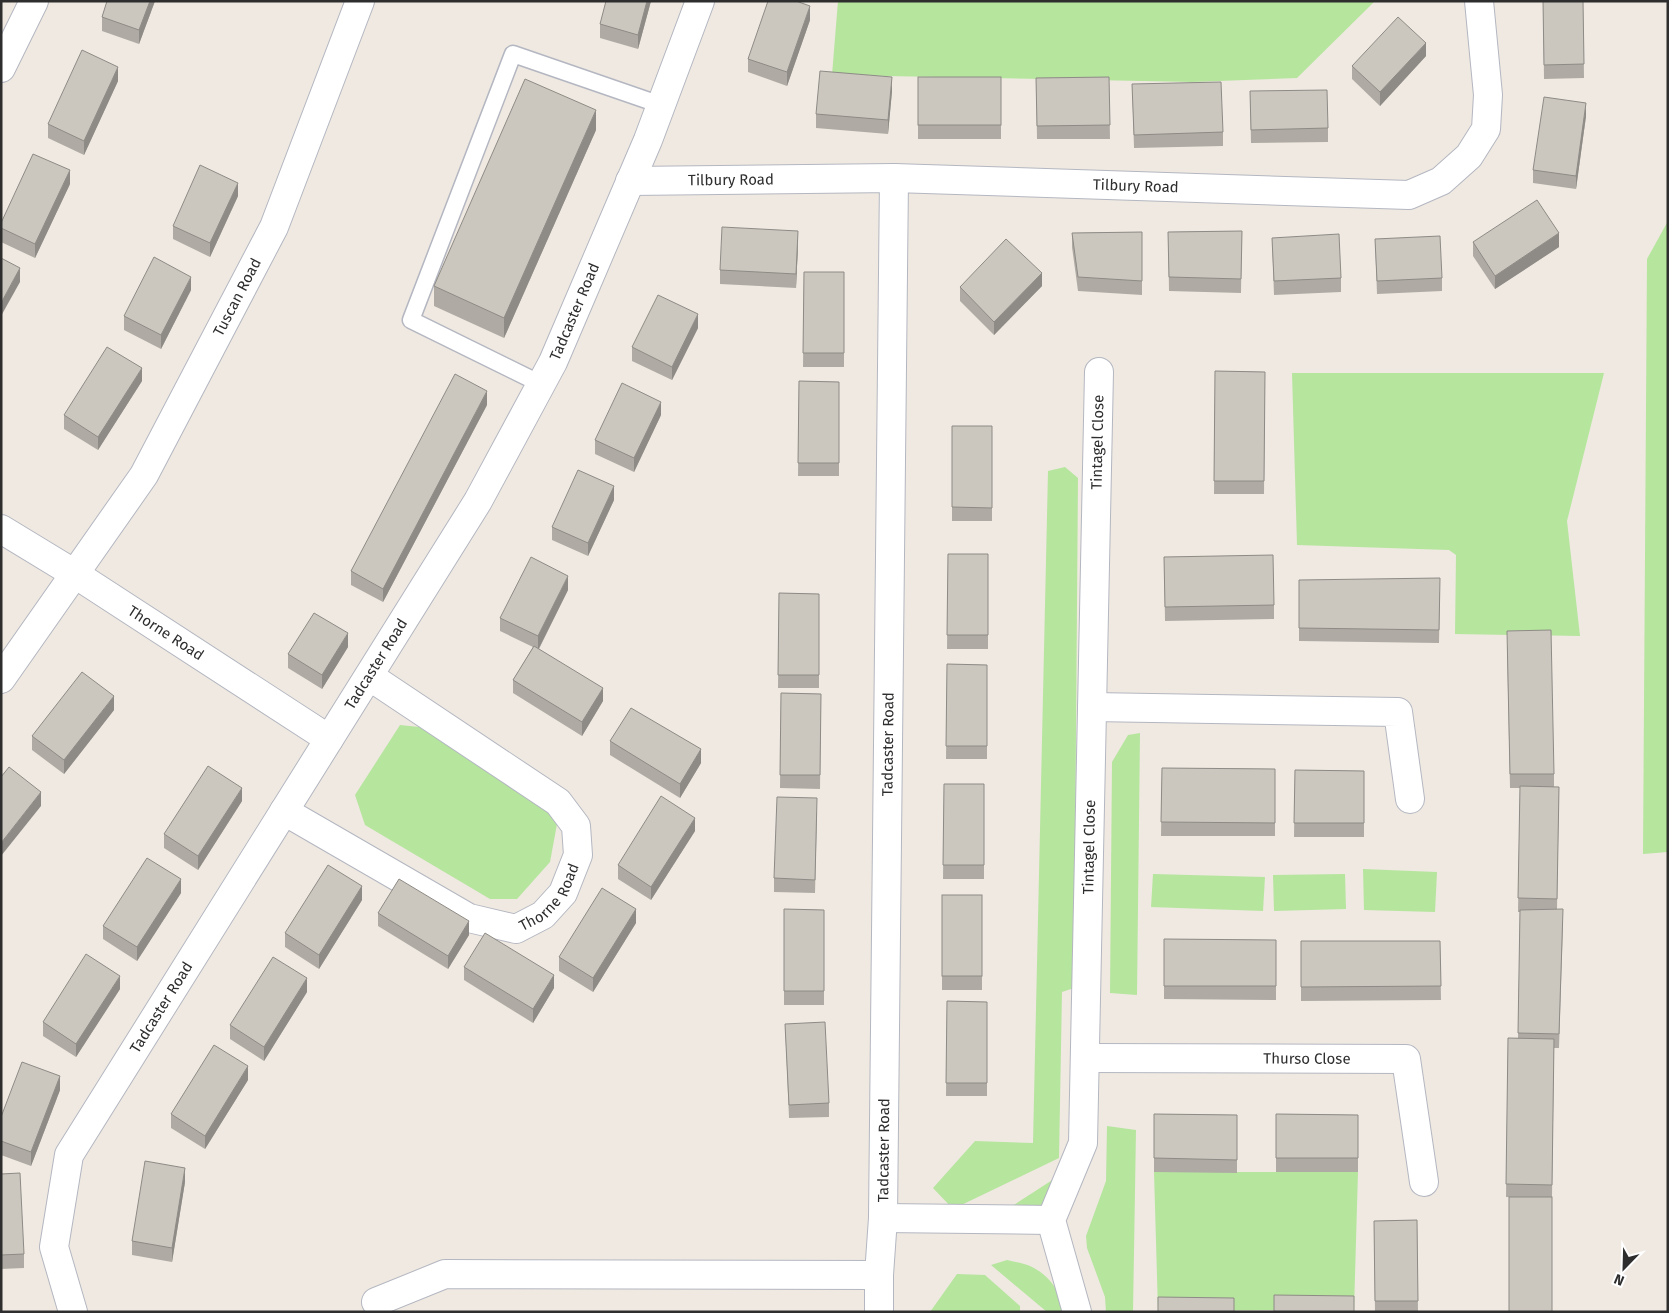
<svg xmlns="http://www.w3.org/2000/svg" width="1669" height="1313" font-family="'Fira Sans',sans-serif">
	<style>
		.green { fill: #b6e59e }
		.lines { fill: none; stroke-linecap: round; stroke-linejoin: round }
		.lane-casing { stroke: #b4b7c1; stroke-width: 19 }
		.street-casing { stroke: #b4b7c1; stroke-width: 30 }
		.secondary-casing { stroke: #b4b7c1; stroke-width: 30 }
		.lane { stroke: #fff; stroke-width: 16 }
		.street { stroke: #fff; stroke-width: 28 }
		.secondary { stroke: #fff; stroke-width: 28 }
		.wall { fill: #afaba4 }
		.shaded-wall { fill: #8e8b86 }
		.building { fill: #cbc7bf; stroke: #8e8b86 }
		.labels { text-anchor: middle; stroke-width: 4; stroke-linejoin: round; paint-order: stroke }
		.street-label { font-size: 15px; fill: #2e2e2e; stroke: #fff }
	</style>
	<rect width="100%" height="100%" fill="#efe9e1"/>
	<g class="green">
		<polygon points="838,1 1375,1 1297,78 1192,82 832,75"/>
		<polygon points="1668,221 1668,852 1643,854 1647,259"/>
		<polygon points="1292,373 1604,373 1567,521 1580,636 1455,634 1456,555 1449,550 1297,545"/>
		<polygon points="1065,467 1078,478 1074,988 1062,992 1059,1158 953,1209 933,1188 975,1141 1033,1143 1048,471"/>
		<polygon points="400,725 429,728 542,804 557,824 550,862 517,899 490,899 365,825 355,795"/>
		<polygon points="1140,733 1137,995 1110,993 1112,762 1128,735"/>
		<polygon points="1363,869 1437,872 1435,912 1364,910"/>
		<polygon points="1153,874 1265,877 1263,911 1151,907"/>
		<polygon points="1345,874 1346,909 1274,911 1273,875"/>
		<polygon points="1107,1126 1136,1130 1133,1312 1106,1312 1105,1297 1087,1248 1086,1236 1106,1181"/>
		<polygon points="1074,1166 1058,1202 992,1219"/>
		<path d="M1154,1172h204l-4,138c-65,-1 -130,1 -196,1z"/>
		<path d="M1007,1260c7,2 16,3 23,6 18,8 32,26 33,46h-16l-56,-47z"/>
		<polygon points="957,1274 985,1275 1020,1306 1020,1312 930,1312"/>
	</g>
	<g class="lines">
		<g class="lane-casing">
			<polyline id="lane" points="541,384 411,320 513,54 661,105"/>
		</g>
		<g class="street-casing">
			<g id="street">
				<path id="s1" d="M630,181l264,-3 515,17 32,-14 28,-25 17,-27 2,-34 -9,-94"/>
				<path id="s2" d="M1,529l74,45 254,165"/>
				<path id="s3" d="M1,679l143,-204 130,-248 86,-226"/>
				<polyline points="1092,707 1398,712 1410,799"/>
				<path id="s4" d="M284,811l185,107 47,11 27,-14 20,-22 15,-38 -2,-29 -18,-24 -189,-126"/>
				<path id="s5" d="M1085,1058l321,1 18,123"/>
				<polyline points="883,1218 1051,1220"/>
				<polyline points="376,1302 445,1274 879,1275"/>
				<path id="s6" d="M73,1312l-19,-65 15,-92 409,-654 75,-139 95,-222 52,-139"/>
				<path id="s7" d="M879,1312v-37l4,-57 11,-1040"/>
				<path id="s8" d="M1077,1312l-26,-92 32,-77 16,-771"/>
			</g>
		</g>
		<g class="secondary-casing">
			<polyline id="secondary" points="1,68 34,1"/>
		</g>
		<use href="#lane" class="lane"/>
		<use href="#street" class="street"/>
		<use href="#secondary" class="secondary"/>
	</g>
	<g class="wall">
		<polygon points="107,1 155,1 139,44 102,31 102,17"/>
		<polygon points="651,1 638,49 600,38 600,24"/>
		<polygon points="1543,1 1583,1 1584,78 1544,79"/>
		<polygon points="810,20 787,86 748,72 748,59"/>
		<polygon points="1426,56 1380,106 1352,79 1352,66"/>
		<rect x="918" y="77" width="83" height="62"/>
		<polygon points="1109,77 1110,139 1037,139 1036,78"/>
		<polygon points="118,81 84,155 48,138 48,124"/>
		<polygon points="1132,84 1223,132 1223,146 1134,148"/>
		<polygon points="892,91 888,134 816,128 816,114"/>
		<polygon points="1250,91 1328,128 1328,142 1251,143"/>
		<polygon points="1586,116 1576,189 1533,183 1533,170"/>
		<polygon points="596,130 504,338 434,306 434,286"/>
		<polygon points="70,184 35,258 1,242 1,223"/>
		<polygon points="238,196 210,257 173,239 173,226"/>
		<polygon points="1242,231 1241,293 1169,291 1168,232"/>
		<polygon points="1142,232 1142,295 1078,291 1072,247 1072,233"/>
		<polygon points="1272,238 1341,278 1341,292 1274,295"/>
		<polygon points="1375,239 1442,278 1442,291 1377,294"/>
		<polygon points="1473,242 1559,247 1495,289 1473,256"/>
		<polygon points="798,245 796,288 720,284 720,270"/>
		<polygon points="804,272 844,272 844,367 803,367"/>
		<polygon points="1042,286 994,335 960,301 960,287"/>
		<polygon points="191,290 161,349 124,330 124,316"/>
		<polygon points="698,328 672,380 632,361 632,347"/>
		<polygon points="1215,371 1265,372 1264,494 1214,494"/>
		<polygon points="142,381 98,450 64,429 64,415"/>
		<polygon points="799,381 839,382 839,476 798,476"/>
		<polygon points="487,405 383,602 351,585 351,571"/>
		<polygon points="661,415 634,472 595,454 595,440"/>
		<rect x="952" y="426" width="40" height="95"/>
		<polygon points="614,500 588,556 552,540 552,527"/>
		<polygon points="948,554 988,554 988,649 947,649"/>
		<polygon points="1164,557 1274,605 1274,619 1165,621"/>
		<polygon points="1299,580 1440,592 1439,643 1299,641"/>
		<polygon points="568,590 539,649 603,701 582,736 513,693 513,680 533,647 500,631 500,618"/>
		<polygon points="779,593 819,594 819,688 778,688"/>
		<polygon points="1507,645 1554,774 1554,787 1559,787 1557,909 1563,922 1559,1048 1554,1048 1552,1197 1506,1197 1508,1038 1518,1038 1520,912 1518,912 1520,788 1510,788"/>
		<polygon points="348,647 322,689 288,668 288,654"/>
		<polygon points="947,664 987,665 987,759 946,759"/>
		<polygon points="781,693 821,694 820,789 780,788"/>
		<polygon points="114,710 64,774 32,750 32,736"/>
		<polygon points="610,741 701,763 680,798 610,755"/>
		<polygon points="1162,768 1275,769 1275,836 1161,836"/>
		<polygon points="1295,770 1364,771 1364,837 1294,837"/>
		<polygon points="944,784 984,784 984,879 943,879"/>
		<polygon points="242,801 198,870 164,848 164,834"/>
		<polygon points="817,812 815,893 774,892 774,878"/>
		<polygon points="695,831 651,900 618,879 618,865"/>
		<polygon points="181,893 137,961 103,939 103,926"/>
		<rect x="942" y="895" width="40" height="95"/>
		<polygon points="362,900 319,969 285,947 285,933"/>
		<polygon points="784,909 824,910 824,1005 784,1005"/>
		<polygon points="378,913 469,935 448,969 378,926"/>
		<polygon points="636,923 593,992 559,971 559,957"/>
		<polygon points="1164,939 1276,940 1276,1000 1164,999"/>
		<polygon points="1301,941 1440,941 1441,1000 1301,1001"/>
		<polygon points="464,967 554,988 533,1023 464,980"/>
		<polygon points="120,989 76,1057 43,1036 43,1022"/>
		<polygon points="307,992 264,1061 230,1039 230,1025"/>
		<polygon points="947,1001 987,1002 987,1096 946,1096"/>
		<polygon points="785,1024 829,1103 829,1117 789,1118"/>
		<polygon points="248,1080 205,1149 171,1128 171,1114"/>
		<polygon points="60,1090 31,1166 1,1155 1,1117"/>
		<polygon points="1154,1114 1237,1115 1237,1173 1154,1172"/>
		<polygon points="1276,1114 1358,1115 1358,1172 1276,1172"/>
		<polygon points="1,1174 24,1254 24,1268 1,1269"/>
		<polygon points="185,1182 172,1262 132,1255 132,1241"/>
		<polygon points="1417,1220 1418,1312 1375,1312 1374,1221"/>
	</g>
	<g class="shaded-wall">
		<polygon points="150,1 155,1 139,44 139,30"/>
		<polygon points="647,1 651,1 638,49 638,35"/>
		<polygon points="810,6 810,20 787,86 787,72"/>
		<polygon points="1426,43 1426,56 1380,106 1380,92"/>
		<polygon points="118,67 118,81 84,155 84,141"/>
		<polygon points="892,77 892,91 888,134 888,120"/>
		<polygon points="1586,103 1586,116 1576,189 1576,176"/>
		<polygon points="596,110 596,130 504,338 504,318"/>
		<polygon points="70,170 70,184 35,258 35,244"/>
		<polygon points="238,183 238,196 210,257 210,243"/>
		<polygon points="798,231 798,245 796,288 796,274"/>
		<polygon points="1559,233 1559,247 1495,289 1495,276"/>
		<polygon points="20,268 20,282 1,316 1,303"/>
		<polygon points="1042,273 1042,286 994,335 994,322"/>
		<polygon points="191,277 191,290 161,349 161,335"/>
		<polygon points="698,314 698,328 672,380 672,367"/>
		<polygon points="142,368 142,381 98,450 98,437"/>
		<polygon points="487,391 487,405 383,602 383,589"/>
		<polygon points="661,402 661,415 634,472 634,458"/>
		<polygon points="614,486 614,500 588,556 588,543"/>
		<polygon points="568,576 568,590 538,650 538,636"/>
		<polygon points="348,633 348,647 322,689 322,675"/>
		<polygon points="603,688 603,701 582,736 582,722"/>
		<polygon points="114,696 114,710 64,774 64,760"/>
		<polygon points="701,749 701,763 680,798 680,784"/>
		<polygon points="242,788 242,801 198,870 198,856"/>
		<polygon points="41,792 41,806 1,856 1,843"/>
		<polygon points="695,818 695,831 651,900 651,887"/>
		<polygon points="181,879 181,893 137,961 137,947"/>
		<polygon points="362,886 362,900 319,969 319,955"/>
		<polygon points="636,909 636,923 593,992 593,978"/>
		<polygon points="469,921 469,935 448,969 448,956"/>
		<polygon points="554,975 554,988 533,1023 533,1009"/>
		<polygon points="120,976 120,989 76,1057 76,1044"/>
		<polygon points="307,978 307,992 264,1061 264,1047"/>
		<polygon points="248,1066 248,1080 205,1149 205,1136"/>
		<polygon points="60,1076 60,1090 31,1166 31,1152"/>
		<polygon points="185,1168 185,1182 172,1262 172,1248"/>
	</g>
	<g class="building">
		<polygon points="107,1 150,1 139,30 102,17"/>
		<polygon points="606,1 647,1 638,35 600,24"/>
		<polygon points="768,1 796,1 810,6 787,72 748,59"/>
		<polygon points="1543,1 1583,1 1584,64 1544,65"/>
		<polygon points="1398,17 1426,43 1380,92 1352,66"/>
		<polygon points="82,50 118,67 84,141 48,124"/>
		<polygon points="820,71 892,77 888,120 816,114"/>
		<rect x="918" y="77" width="83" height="48"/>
		<polygon points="1109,77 1110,125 1037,126 1036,78"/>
		<polygon points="525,79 596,110 504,318 434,286"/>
		<polygon points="1221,82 1223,132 1134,135 1132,84"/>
		<polygon points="1327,90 1328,128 1251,130 1250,91"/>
		<polygon points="1544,97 1586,103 1576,176 1533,170"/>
		<polygon points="33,154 70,170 35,244 1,228 1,223"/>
		<polygon points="200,165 238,183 210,243 173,226"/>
		<polygon points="1537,200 1559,233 1495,276 1473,242"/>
		<polygon points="722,227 798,231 796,274 720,270"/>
		<polygon points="1242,231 1241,279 1169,277 1168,232"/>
		<polygon points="1142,232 1142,281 1078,277 1072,233"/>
		<polygon points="1339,234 1341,278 1274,281 1272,238"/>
		<polygon points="1440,236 1442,278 1377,281 1375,239"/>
		<polygon points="1006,239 1042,273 994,322 960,287"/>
		<polygon points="154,257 191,277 161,335 124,316"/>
		<polygon points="1,258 20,268 1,303"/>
		<polygon points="804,272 844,272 844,353 803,353"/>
		<polygon points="658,295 698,314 672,367 632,347"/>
		<polygon points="107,347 142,368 98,437 64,415"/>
		<polygon points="1215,371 1265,372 1264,481 1214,481"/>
		<polygon points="455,374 487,391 383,589 351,571"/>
		<polygon points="799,381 839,382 839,463 798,463"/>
		<polygon points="622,383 661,402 634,458 595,440"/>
		<polygon points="952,426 992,426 992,508 952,507"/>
		<polygon points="578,470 614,486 588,543 552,527"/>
		<polygon points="948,554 988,554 988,635 947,635"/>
		<polygon points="1273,555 1274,605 1165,607 1164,557"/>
		<polygon points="531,557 568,576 538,636 500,618"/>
		<polygon points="1440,578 1439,630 1299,628 1299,580"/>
		<polygon points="779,593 819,594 819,675 778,675"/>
		<polygon points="314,613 348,633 322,675 288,654"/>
		<polygon points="1551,630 1554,774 1510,774 1507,631"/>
		<polygon points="534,646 603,688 582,722 513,680"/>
		<polygon points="947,664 987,665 987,746 946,746"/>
		<polygon points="82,672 114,696 64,760 32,736"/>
		<polygon points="781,693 821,694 820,775 780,775"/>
		<polygon points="631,708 701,749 680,784 610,741"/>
		<polygon points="208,766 242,788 198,856 164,834"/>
		<polygon points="9,767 41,792 1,843 1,777"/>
		<polygon points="1162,768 1275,769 1275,823 1161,822"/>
		<polygon points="1295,770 1364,771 1364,823 1294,823"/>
		<polygon points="944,784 984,784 984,865 943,865"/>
		<polygon points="1520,786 1559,787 1557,899 1518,898"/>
		<polygon points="661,796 695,818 651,887 618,865"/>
		<polygon points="777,797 817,798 815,880 774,878"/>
		<polygon points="147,858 181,879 137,947 103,926"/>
		<polygon points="328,865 362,886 319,955 285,933"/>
		<polygon points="399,879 469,921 448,956 378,913"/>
		<polygon points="602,888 636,909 593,978 559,957"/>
		<rect x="942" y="895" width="40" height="81"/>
		<polygon points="784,909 824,910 824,991 784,991"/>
		<polygon points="1563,909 1559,1034 1518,1033 1520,910"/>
		<polygon points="485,933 554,975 533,1009 464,967"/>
		<polygon points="1164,939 1276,940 1276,986 1164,986"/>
		<polygon points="1301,941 1440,941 1441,986 1301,987"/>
		<polygon points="86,954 120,976 76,1044 43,1022"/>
		<polygon points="273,957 307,978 264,1047 230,1025"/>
		<polygon points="947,1001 987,1002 987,1083 946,1083"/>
		<polygon points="825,1022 829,1103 789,1105 785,1024"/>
		<polygon points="1508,1038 1554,1039 1552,1185 1506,1184"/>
		<polygon points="214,1045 248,1066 205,1136 171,1114"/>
		<polygon points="22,1062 60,1076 31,1152 1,1141 1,1117"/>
		<polygon points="1154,1114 1237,1115 1237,1160 1154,1158"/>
		<polygon points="1276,1114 1358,1115 1358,1158 1276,1158"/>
		<polygon points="145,1161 185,1168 172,1248 132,1241"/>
		<polygon points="20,1173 24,1254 1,1255 1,1174"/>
		<rect x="1509" y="1197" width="43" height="115"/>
		<polygon points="1417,1220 1418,1301 1375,1301 1374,1221"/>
		<polygon points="1274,1295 1354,1296 1354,1312 1274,1312"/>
		<polygon points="1158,1297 1234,1298 1234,1312 1158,1312"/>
	</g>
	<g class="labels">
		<g class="street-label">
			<text dy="5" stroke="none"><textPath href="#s1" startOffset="101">Tilbury Road</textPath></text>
			<text dy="5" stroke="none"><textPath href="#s1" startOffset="506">Tilbury Road</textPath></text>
			<text dy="5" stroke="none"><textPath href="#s3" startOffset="450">Tuscan Road</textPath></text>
			<text dy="5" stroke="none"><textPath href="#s6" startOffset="1145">Tadcaster Road</textPath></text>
			<text dy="5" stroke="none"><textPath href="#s8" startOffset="880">Tintagel Close</textPath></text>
			<text dy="5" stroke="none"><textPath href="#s2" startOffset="195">Thorne Road</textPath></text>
			<text dy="5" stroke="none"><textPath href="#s6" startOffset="740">Tadcaster Road</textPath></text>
			<text dy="5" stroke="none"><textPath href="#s7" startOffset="568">Tadcaster Road</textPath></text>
			<text dy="5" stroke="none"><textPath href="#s8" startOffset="475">Tintagel Close</textPath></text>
			<text dy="5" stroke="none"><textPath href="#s4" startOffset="310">Thorne Road</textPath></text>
			<text dy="5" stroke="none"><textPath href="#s6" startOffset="335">Tadcaster Road</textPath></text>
			<text dy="5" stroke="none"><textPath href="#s5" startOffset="222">Thurso Close</textPath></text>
			<text dy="5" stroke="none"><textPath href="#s7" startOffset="162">Tadcaster Road</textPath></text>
		</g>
	</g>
	<rect width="1669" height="1313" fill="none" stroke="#2e2e2e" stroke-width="5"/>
	<g transform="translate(1624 1268) rotate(203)" stroke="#ffffff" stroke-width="4" paint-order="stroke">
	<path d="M0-4L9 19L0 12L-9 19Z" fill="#2e2e2e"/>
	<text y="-8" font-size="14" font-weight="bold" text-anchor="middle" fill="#2e2e2e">N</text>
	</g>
</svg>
